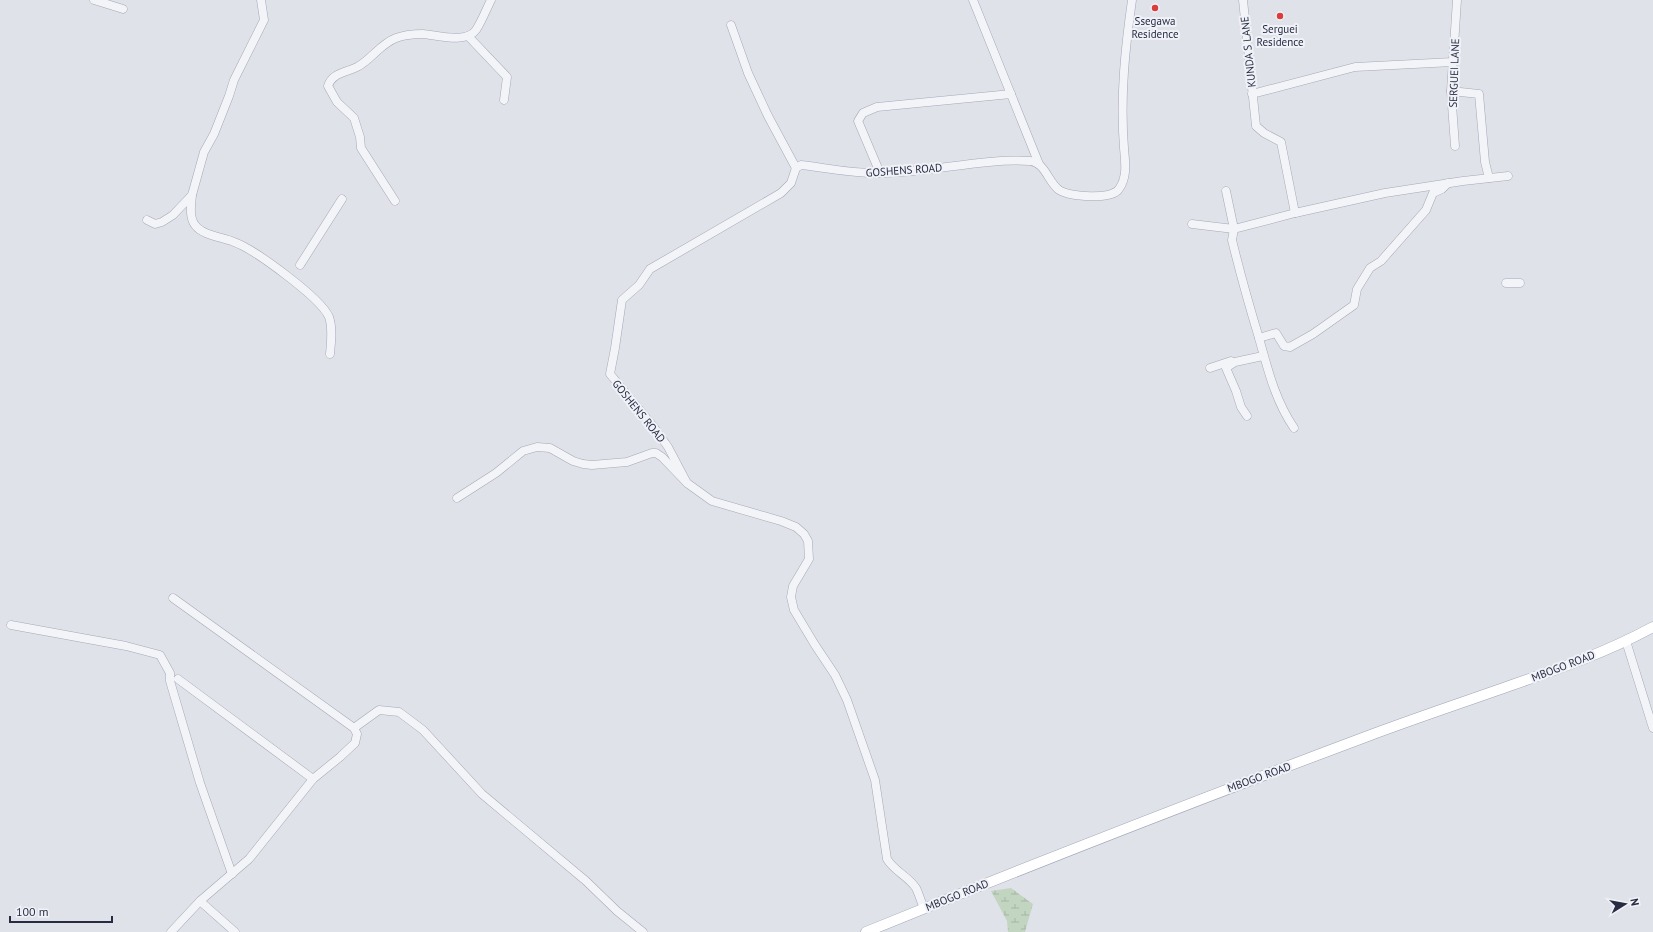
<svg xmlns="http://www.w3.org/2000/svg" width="1653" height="932" font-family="'PT Sans',sans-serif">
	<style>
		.wetland { fill: url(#wetland-marsh) }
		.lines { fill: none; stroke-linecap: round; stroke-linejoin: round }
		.minor-casing { stroke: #a5a8b5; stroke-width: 9 }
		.major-casing { stroke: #9ea4b7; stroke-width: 11 }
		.minor { stroke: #f3f4f8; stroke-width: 8 }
		.major { stroke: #fff; stroke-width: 10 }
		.poi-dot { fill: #da3e3a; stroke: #f0f2f7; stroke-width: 1.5 }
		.labels { text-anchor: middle; stroke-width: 4; stroke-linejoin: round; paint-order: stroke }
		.poi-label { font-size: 11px; fill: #272c43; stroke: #f0f2f7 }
		.street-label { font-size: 11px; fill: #272c43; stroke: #f0f2f7 }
	</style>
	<defs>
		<pattern id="wetland-marsh" width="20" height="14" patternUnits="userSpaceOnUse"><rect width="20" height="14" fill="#c2d5c0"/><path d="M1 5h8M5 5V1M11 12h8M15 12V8" fill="none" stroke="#a7b7a6"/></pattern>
	</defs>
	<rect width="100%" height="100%" fill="#e0e2ea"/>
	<polygon class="wetland" points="1011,888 1033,904 1025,932 1008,932 1007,921 991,891"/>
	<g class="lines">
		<g class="minor-casing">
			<g id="minor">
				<polyline points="94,0 123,9"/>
				<polyline points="973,0 1039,164"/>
				<polyline points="1243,0 1256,126 1264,133 1281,142 1295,213"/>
				<polyline points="731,25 748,73 768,116 796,168"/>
				<polyline points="468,36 507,77 504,100"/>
				<polyline points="1451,91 1479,94 1485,162 1489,178"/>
				<polyline points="1252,94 1355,67 1453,62"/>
				<polyline points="1455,146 1451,91 1457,0"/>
				<polyline points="880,173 858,121 863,113 877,107 1011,94"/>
				<path d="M1226,191l8,38 -2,11c8,33 17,65 27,98 9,32 16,62 35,90"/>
				<path d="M192,195c-1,10 -3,22 3,30 8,11 28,12 39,17 20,7 87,56 95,75 4,11 2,25 1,37"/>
				<path d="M395,201l-34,-53 -1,-11 -6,-19 -17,-16 -9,-16c4,-13 17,-13 29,-19 14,-7 23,-23 39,-29 8,-3 18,-4 27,-4 14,1 43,10 53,-4 6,-9 10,-20 15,-30"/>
				<polyline points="147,220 155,224 162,222 173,215 192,195 204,152 214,134 229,96 234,80 264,20 261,0"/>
				<polyline points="1192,224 1234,229 1295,213 1385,193 1463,181 1508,176"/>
				<polyline points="300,265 342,199"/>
				<polyline points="1506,283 1520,283"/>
				<polyline points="1259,338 1276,333 1284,346 1290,347 1313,334 1354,305 1357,289 1370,268 1381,261 1426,210 1433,193 1442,189 1448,183"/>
				<polyline points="1210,368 1231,361"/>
				<polyline points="1247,416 1241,407 1236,391 1226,368 1235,362 1263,356"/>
				<path d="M687,483l-19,-36 -15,-21 -43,-52 5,-26 7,-48 17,-15 11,-16 131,-76 10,-10 5,-15 5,-3c27,3 52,9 79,8 50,0 100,-15 150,-12 15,1 18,21 29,29 11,7 53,10 60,-1 9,-13 6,-28 5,-41 -4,-50 1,-99 8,-148"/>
				<path d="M457,498l39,-25 27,-22 14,-4 13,1 23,13 10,3 9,1 35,-3 25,-9h4l6,4 25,26 25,18 69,20 15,6 8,7 4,7 1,18 -16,27 -2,11 3,13 21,35 20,30 12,25 28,80 12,79c7,12 21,17 29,29 3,6 5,14 8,20"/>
				<polyline points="11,625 126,646 160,655 170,673 170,681 200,783 232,874"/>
				<polyline points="1626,641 1653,728"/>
				<polyline points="178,679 313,779"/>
				<polyline points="354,728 379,710 399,712 423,730 482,794 586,881 617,911 643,932"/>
				<polyline points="200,901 235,932"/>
				<polyline points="171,932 200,901 249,859 313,779 340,757 355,743 357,734 354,728 173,598"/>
			</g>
		</g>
		<g class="major-casing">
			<path id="major" d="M866,932c167,-68 334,-133 502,-196 48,-18 96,-34 144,-51 49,-17 95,-33 141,-58"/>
		</g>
		<use href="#minor" class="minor"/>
		<use href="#major" class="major"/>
	</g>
	<g class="poi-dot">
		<circle cx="1155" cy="8" r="4"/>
		<circle cx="1280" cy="16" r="4"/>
	</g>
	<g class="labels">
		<g class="poi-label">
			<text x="1155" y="25">Ssegawa<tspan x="1155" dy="13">Residence</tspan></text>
			<text x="1280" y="33">Serguei<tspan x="1280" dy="13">Residence</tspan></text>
		</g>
		<g class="street-label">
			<text transform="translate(1248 52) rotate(-96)" y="4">KUNDA S LANE</text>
			<text transform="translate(1454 73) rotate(-88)" y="4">SERGUEI LANE</text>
			<text transform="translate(904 170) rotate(-4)" y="4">GOSHENS ROAD</text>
			<text transform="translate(639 411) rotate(51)" y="4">GOSHENS ROAD</text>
			<text transform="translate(1563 666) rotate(-21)" y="4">MBOGO ROAD</text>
			<text transform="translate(1259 777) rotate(-20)" y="4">MBOGO ROAD</text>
			<text transform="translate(957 895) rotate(-22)" y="4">MBOGO ROAD</text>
		</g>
	</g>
	<g transform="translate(1625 904) rotate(79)" stroke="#f0f2f7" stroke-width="3" paint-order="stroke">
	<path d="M0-3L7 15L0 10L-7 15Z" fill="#272c43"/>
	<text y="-6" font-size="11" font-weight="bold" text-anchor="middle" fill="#272c43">N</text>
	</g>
	<path d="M10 916v6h102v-6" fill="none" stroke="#272c43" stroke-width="2"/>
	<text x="16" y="916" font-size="12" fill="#272c43" stroke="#f0f2f7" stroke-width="3" paint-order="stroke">100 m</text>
</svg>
